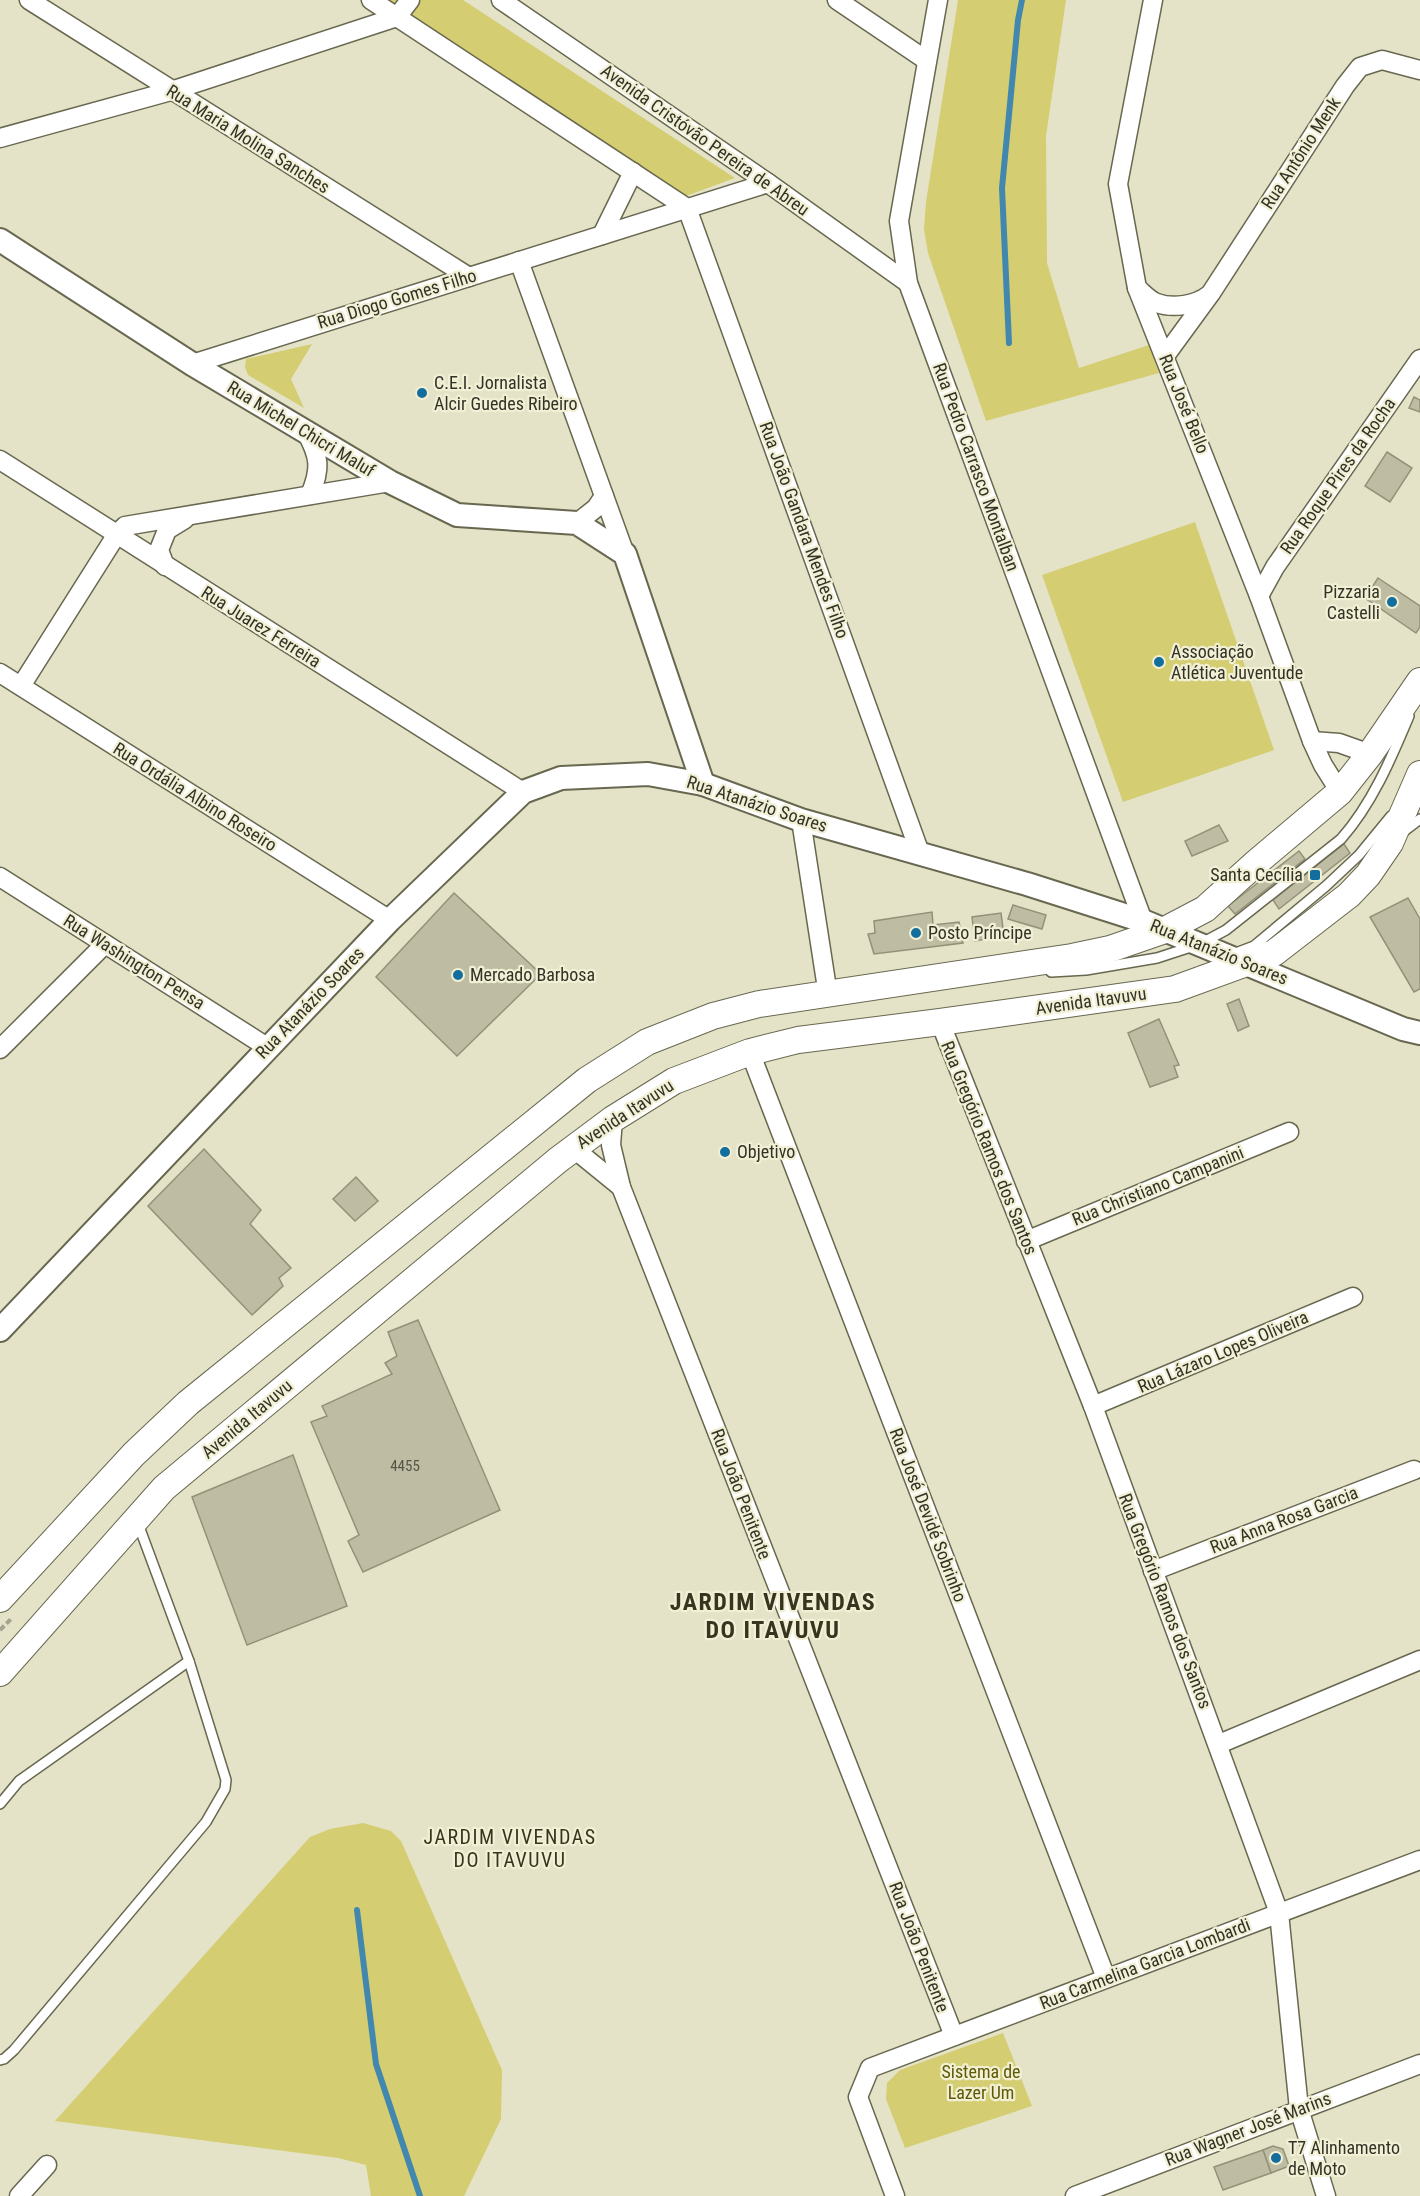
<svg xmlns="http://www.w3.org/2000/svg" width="1420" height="2196" font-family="'Roboto Condensed',sans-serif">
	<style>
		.green { fill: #d4cd72 }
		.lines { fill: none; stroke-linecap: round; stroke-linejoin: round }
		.stream { stroke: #4187ae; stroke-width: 6 }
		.building { fill: #bebda3; stroke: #939279; stroke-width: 1.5 }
		.service-casing { stroke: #68674f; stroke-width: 12 }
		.minor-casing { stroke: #68674f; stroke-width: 21 }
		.tertiary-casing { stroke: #68674f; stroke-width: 26 }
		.secondary-casing { stroke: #68674f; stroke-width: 28 }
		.path { stroke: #a4a48e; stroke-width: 4; stroke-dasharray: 6 3; stroke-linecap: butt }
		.service { stroke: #fff; stroke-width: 9 }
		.minor { stroke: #fff; stroke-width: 18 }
		.tertiary { stroke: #fff; stroke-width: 22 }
		.secondary { stroke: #fff; stroke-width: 26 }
		.poi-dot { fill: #136d9d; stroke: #f1f0d5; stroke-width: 2 }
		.labels { text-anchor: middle; stroke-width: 4.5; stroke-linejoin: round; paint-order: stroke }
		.number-label { font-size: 15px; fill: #555546 }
		.street-label { font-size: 18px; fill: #323227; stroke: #f1f0d5 }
		.poi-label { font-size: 18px; fill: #323227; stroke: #f1f0d5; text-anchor: start }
		.park-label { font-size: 18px; fill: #5f5905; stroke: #f1f0d5 }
		.neighbourhood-label { font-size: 20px; letter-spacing: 1.5px; fill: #37351f; stroke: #f1f0d5 }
		.district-label { font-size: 24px; font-weight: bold; letter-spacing: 1.5px; fill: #37351f; stroke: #f1f0d5 }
	</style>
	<rect width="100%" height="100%" fill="#e4e3c8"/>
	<g class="green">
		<polygon points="386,0 463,0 735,178 686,196"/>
		<polygon points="958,0 1066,0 1046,136 1047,263 1079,368 1149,345 1159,373 986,421 928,253 924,229 926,202"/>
		<polygon points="312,344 291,379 304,408 248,375 245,367 246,359"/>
		<polygon points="1195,522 1274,750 1123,802 1042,575"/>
		<polygon points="363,1823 391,1831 401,1841 502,2070 501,2119 464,2196 371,2196 366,2165 338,2158 55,2121 310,1837 330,1829"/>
		<polygon points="1003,2033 1032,2106 905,2148 886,2099 887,2083 900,2070"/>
	</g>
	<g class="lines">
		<g class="stream">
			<polyline points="1009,343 1002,188 1018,20 1022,0"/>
			<polyline points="357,1910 376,2064 420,2196"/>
		</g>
	</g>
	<g class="building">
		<polygon points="1414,397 1420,400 1420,412 1409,408"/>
		<polygon points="1387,452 1412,468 1390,502 1365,486"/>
		<polygon points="1378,578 1420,606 1420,627 1416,633 1365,598"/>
		<polygon points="1219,825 1228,841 1192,856 1185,841"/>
		<polygon points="1344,844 1350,853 1279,909 1273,900"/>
		<polygon points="1299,851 1305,859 1235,914 1228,906"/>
		<polygon points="454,893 541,974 457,1056 376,977"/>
		<polygon points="1408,898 1420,919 1420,989 1414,992 1370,917"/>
		<polygon points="1013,905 1046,915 1042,929 1008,919"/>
		<polygon points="932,912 933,925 959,922 963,943 874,954 868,934 875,933 874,921"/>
		<polygon points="1001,913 1004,936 975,941 972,917"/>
		<polygon points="1239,999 1249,1026 1238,1031 1227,1004"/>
		<polygon points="1159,1019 1179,1065 1174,1066 1178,1077 1150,1087 1128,1033"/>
		<polygon points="204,1149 261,1210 250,1224 291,1268 279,1278 283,1286 252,1315 148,1206"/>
		<polygon points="356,1177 378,1201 355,1221 333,1199"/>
		<polygon points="418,1320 500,1510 363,1572 348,1541 359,1535 311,1422 327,1416 322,1406 392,1374 385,1363 397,1356 388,1332"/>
		<polygon points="293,1455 347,1606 247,1645 192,1497"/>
		<polygon points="1273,2146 1283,2149 1289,2166 1271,2173 1263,2150"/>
		<polygon points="1263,2150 1271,2173 1223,2190 1214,2167"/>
	</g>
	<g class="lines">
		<g class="service-casing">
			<g id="service">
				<polyline points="1403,832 1420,819"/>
				<polyline points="1233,954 1254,946 1326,886 1359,855 1391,816"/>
				<path d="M1051,972l35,-2 71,-12 43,-14 26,-14 115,-91c31,-35 50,-80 68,-123"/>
				<polyline points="0,1804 19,1781 189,1661"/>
				<polyline points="0,2060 4,2059 14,2050 206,1822 225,1789 226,1780 189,1661 137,1521"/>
			</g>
		</g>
		<g class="minor-casing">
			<g id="minor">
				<polyline points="29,0 469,277"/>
				<polyline points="371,0 687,208 920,853"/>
				<polyline points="501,0 768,183 908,283"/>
				<polyline points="837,0 926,60"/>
				<polyline points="938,0 899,221 908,283 1143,921"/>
				<polyline points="1153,0 1118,184 1137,288 1259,596 1312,741 1323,765 1340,792"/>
				<polyline points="0,138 171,91 397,17 410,0"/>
				<polyline points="602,235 633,172"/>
				<polyline points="519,261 625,554"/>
				<path d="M1137,288c6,5 13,13 20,15 16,6 39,2 52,-8"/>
				<polyline points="1165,356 1211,293 1345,86 1360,67 1382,60 1420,70"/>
				<polyline points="192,364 768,183"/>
				<path d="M306,432c14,25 15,37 4,63"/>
				<polyline points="0,460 523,792"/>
				<polyline points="577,523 596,508 604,496"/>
				<polyline points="165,566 159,550 167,530 185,519"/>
				<polyline points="1259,596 1275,567 1420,359"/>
				<polyline points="0,673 390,920"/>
				<polyline points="21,686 117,534 125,526 390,482"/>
				<polyline points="1312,741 1339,743 1370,754"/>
				<polyline points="801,820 828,995"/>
				<polyline points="0,877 267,1047"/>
				<polyline points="940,1022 1093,1406 1279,1913 1299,2109 1326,2196"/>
				<polyline points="0,1049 105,944"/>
				<polyline points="750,1052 1106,1978"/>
				<polyline points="613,1119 611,1145 621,1187 954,2036"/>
				<polyline points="573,1148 621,1187"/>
				<polyline points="1026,1241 1289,1132"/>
				<polyline points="1093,1406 1353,1297"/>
				<polyline points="1153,1571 1414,1470"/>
				<polyline points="1219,1744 1420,1660"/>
				<polyline points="19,2196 47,2165"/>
				<polyline points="895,2196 858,2097 870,2068 1420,1860"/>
				<polyline points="1075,2196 1420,2064"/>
			</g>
		</g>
		<g class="tertiary-casing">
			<g id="tertiary">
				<polyline points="0,240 192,364 390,482 457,515 577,523 625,554 703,784"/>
				<polyline points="0,1330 390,920 523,792 561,778 648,774 703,784 801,820 1027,884 1143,921 1403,1029 1420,1033"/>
			</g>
		</g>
		<g class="secondary-casing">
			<g id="secondary">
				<polyline points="0,1599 134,1454 188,1403 587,1080 647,1042 713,1016 759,1004 1072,957 1110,949 1165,930 1205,909 1257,862 1340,792 1370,754 1420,681"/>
				<polyline points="0,1673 164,1488 558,1160 613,1119 674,1081 750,1052 798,1040 940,1022 1175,989 1274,953 1349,895 1368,875 1390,843 1420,774"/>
			</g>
		</g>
		<polyline class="path" points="0,1630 11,1619"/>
		<use href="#service" class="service"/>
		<use href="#minor" class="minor"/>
		<use href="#tertiary" class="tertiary"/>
		<use href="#secondary" class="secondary"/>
	</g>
	<g class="poi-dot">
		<circle cx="422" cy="393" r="6"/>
		<circle cx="1392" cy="602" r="6"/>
		<circle cx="1159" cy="662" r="6"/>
		<rect x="1309" y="869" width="12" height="12" rx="3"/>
		<circle cx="916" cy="933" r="6"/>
		<circle cx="458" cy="975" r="6"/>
		<circle cx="725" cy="1152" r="6"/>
		<circle cx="1276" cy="2158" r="6"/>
	</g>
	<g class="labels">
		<g class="number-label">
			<text x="405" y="1471">4455</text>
		</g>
		<g class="street-label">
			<text transform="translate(248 139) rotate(32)" y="6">Rua Maria Molina Sanches</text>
			<text transform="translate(705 140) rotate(35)" y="6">Avenida Cristóvão Pereira de Abreu</text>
			<text transform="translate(1301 153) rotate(-57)" y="6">Rua Antônio Menk</text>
			<text transform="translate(397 299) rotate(-17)" y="6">Rua Diogo Gomes Filho</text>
			<text transform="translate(1184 404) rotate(68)" y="6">Rua José Bello</text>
			<text transform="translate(301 429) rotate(31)" y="6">Rua Michel Chicri Maluf</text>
			<text transform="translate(976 467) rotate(70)" y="6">Rua Pedro Carrasco Montalban</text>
			<text transform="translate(1338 476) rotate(-55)" y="6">Rua Roque Pires da Rocha</text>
			<text transform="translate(804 530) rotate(70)" y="6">Rua João Gandara Mendes Filho</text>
			<text transform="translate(261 627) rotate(32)" y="6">Rua Juarez Ferreira</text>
			<text transform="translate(195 797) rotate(32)" y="6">Rua Ordália Albino Roseiro</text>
			<text transform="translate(757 804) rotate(18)" y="6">Rua Atanázio Soares</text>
			<text transform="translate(1219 952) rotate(22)" y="6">Rua Atanázio Soares</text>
			<text transform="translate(134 962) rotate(32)" y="6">Rua Washington Pensa</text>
			<text transform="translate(1091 1001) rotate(-8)" y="6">Avenida Itavuvu</text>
			<text transform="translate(310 1003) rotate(-46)" y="6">Rua Atanázio Soares</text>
			<text transform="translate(625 1114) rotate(-33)" y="6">Avenida Itavuvu</text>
			<text transform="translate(989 1148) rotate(68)" y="6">Rua Gregório Ramos dos Santos</text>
			<text transform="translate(1158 1186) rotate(-22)" y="6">Rua Christiano Campanini</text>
			<text transform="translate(1223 1352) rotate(-23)" y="6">Rua Lázaro Lopes Oliveira</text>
			<text transform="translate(247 1419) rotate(-40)" y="6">Avenida Itavuvu</text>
			<text transform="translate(741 1494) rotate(69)" y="6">Rua João Penitente</text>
			<text transform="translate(928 1515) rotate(69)" y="6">Rua José Devidé Sobrinho</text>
			<text transform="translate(1284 1520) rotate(-21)" y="6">Rua Anna Rosa Garcia</text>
			<text transform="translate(1165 1601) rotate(69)" y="6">Rua Gregório Ramos dos Santos</text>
			<text transform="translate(919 1947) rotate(69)" y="6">Rua João Penitente</text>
			<text transform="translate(1145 1964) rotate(-21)" y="6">Rua Carmelina Garcia Lombardi</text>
			<text transform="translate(1248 2129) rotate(-21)" y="6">Rua Wagner José Marins</text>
		</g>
		<g class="poi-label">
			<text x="434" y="389">C.E.I. Jornalista<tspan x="434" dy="21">Alcir Guedes Ribeiro</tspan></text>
			<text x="1380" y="598" text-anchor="end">Pizzaria<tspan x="1380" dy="21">Castelli</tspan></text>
			<text x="1171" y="658">Associação<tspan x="1171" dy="21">Atlética Juventude</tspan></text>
			<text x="1303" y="881" text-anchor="end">Santa Cecília</text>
			<text x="928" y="939">Posto Príncipe</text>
			<text x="470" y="981">Mercado Barbosa</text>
			<text x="737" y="1158">Objetivo</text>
			<text x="1288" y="2154">T7 Alinhamento<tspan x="1288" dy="21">de Moto</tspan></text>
		</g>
		<g class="park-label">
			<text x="981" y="2078">Sistema de<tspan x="981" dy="21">Lazer Um</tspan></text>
		</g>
		<g class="neighbourhood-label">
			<text x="510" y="1844">JARDIM VIVENDAS<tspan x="510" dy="23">DO ITAVUVU</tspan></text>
		</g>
		<g class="district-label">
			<text x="773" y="1610">JARDIM VIVENDAS<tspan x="773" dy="28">DO ITAVUVU</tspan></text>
		</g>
	</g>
</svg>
